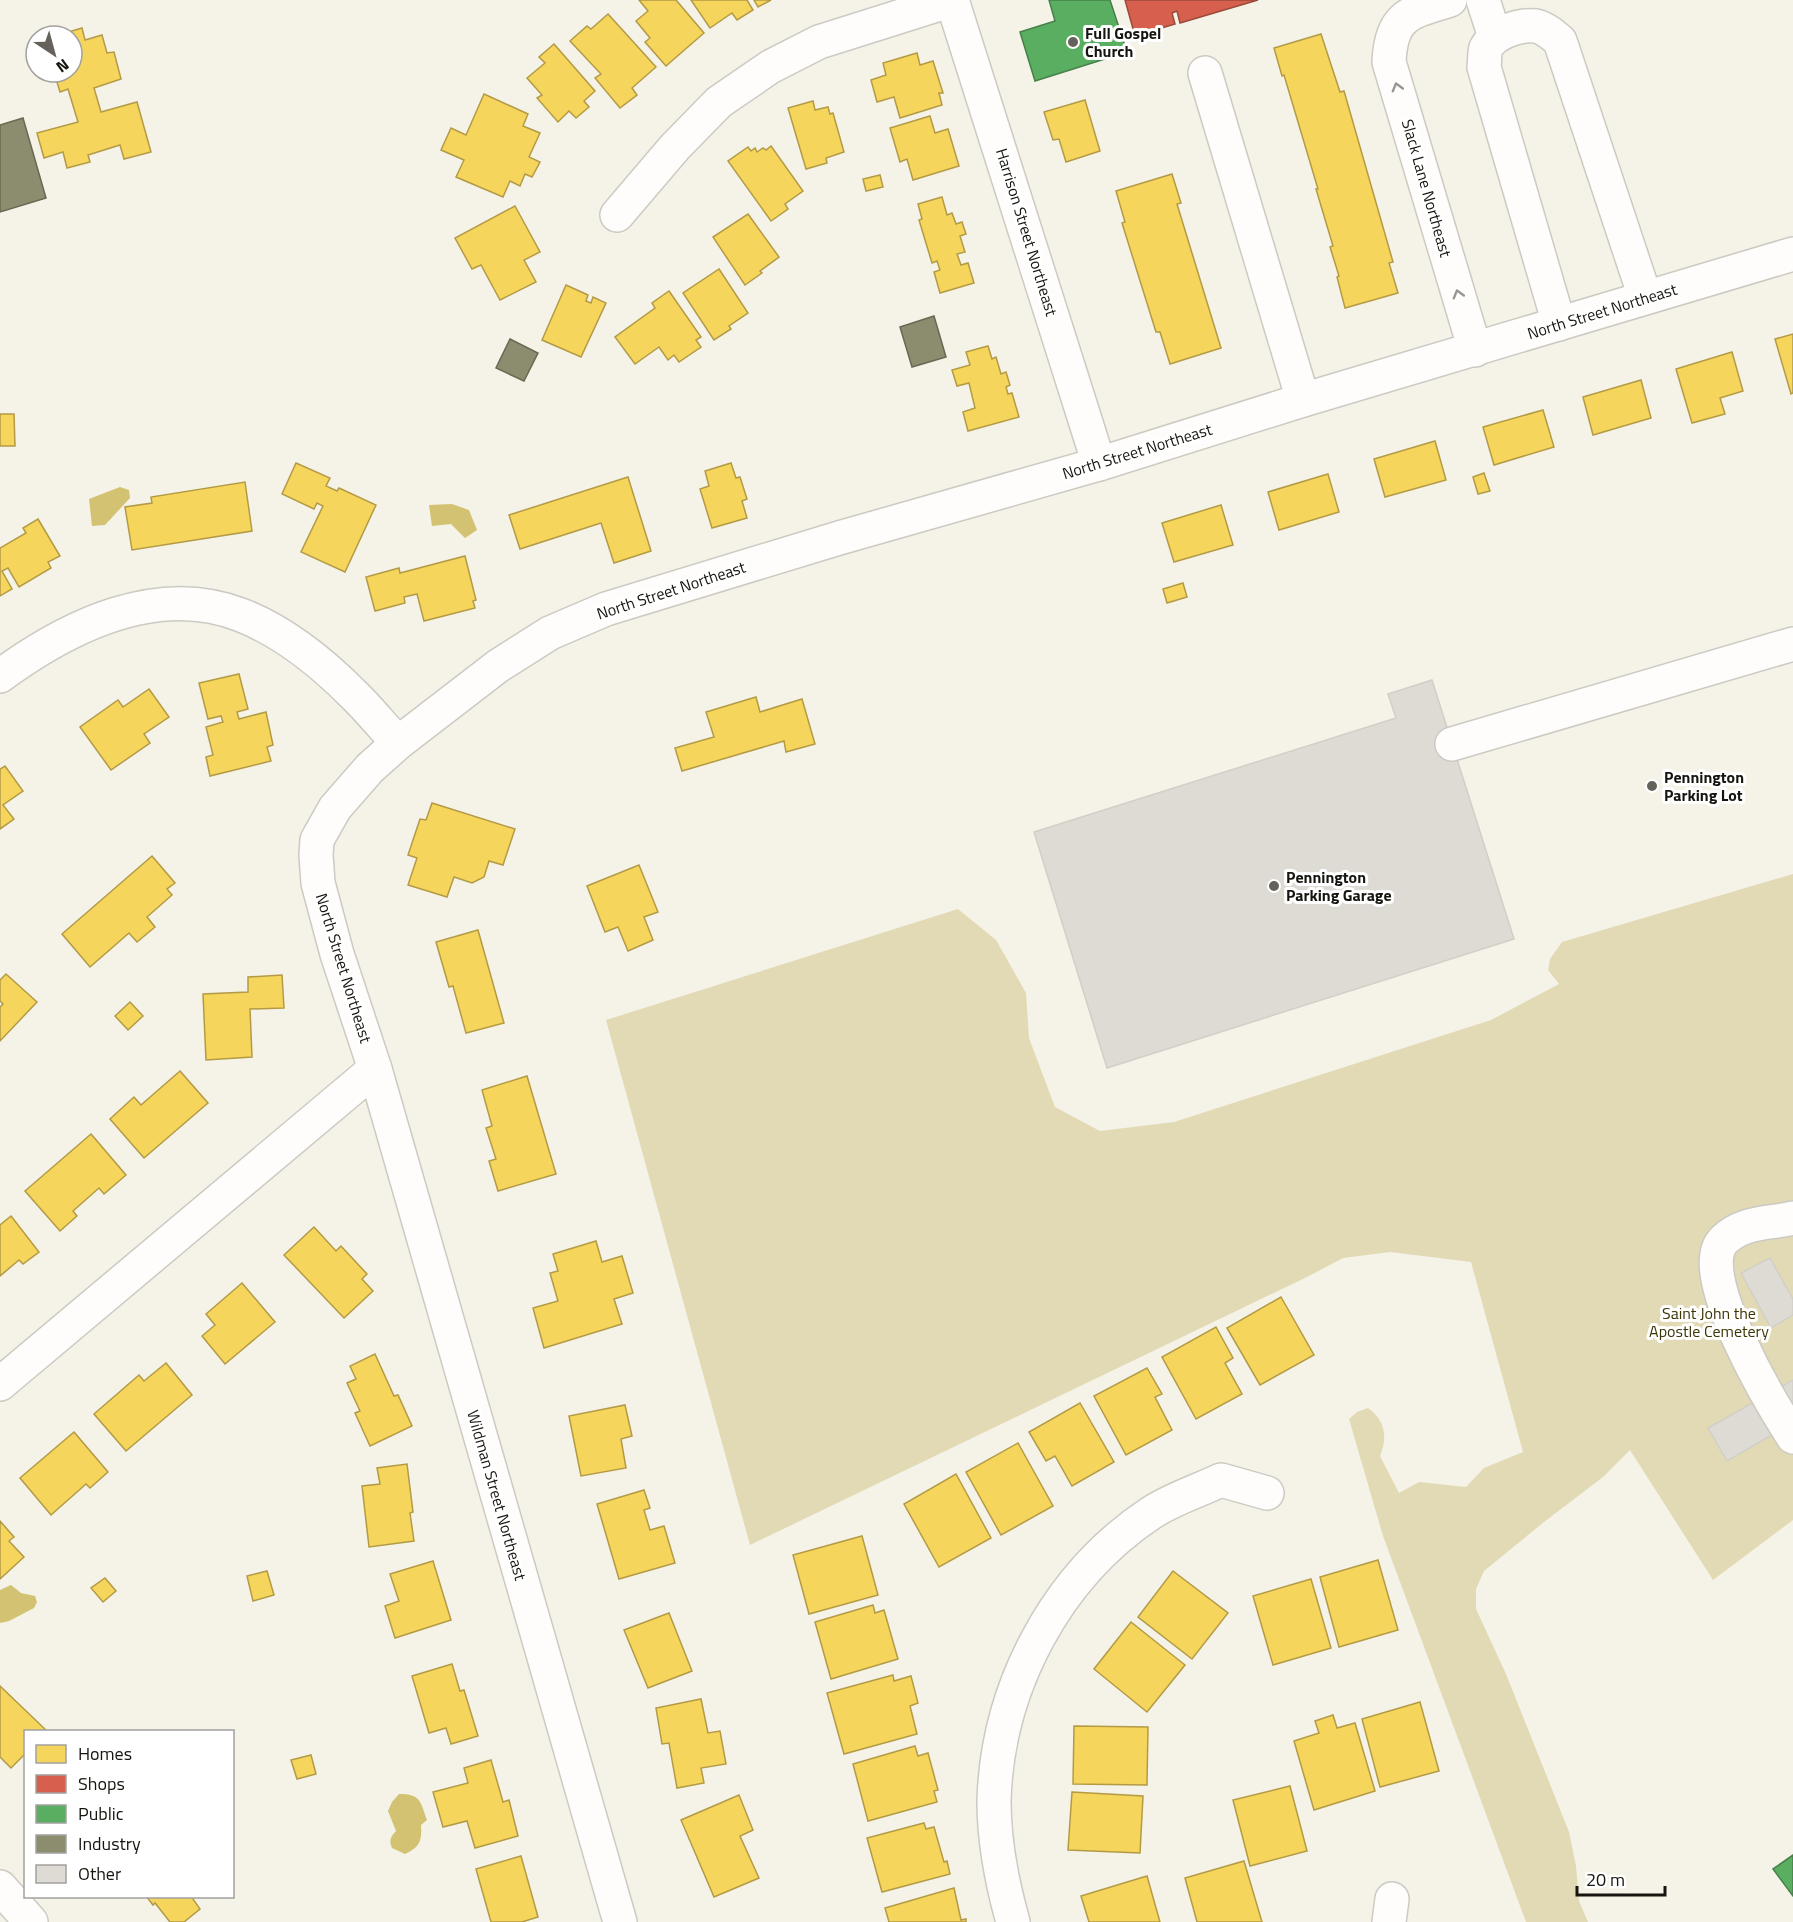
<svg xmlns="http://www.w3.org/2000/svg" width="1793" height="1922" font-family="'Titillium Web',sans-serif">
	<style>
		.green { fill: #e2dab5 }
		.water { fill: #d3c272 }
		.homes { fill: #f6d55c; stroke: #b39b45; stroke-width: 1.5 }
		.shops { fill: #d6604d; stroke: #9c4a3a; stroke-width: 1.5 }
		.public { fill: #5aae61; stroke: #468048; stroke-width: 1.5 }
		.industry { fill: #8c8c6e; stroke: #696852; stroke-width: 1.5 }
		.building { fill: #dddbd3; stroke: #d1cfc7; stroke-width: 1.5 }
		.lines { fill: none; stroke-linecap: round; stroke-linejoin: round }
		.minor-casing { stroke: #cccac2; stroke-width: 36 }
		.minor { stroke: #fefdfc; stroke-width: 33 }
		.oneway { stroke: #969591 }
		.poi-dot { fill: #64625b; stroke: #fff; stroke-width: 2 }
		.labels { text-anchor: middle; stroke-width: 6; stroke-linejoin: round; paint-order: stroke }
		.poi-label { font-size: 16px; font-weight: bold; fill: #16150f; stroke: #fff; text-anchor: start }
		.street-label { font-size: 16px; fill: #16150f; stroke: #fff }
		.park-label { font-size: 16px; fill: #3e3505; stroke: #fff }
	</style>
	<rect width="100%" height="100%" fill="#f5f2e8"/>
	<path class="green" d="M1793,874v646l-80,60 -83,-130 -27,27 -59,45 -60,49 -8,18v20l30,65 63,158 7,34 3,35 9,21h-62l-143,-386 -34,-117 8,-7 11,-4c17,12 20,29 12,48l19,37 20,-11 47,5 18,-19 39,-16 -52,-190 -81,-10 -47,6 -36,19 -557,268 -144,-525 352,-111 38,31 30,53 3,45 26,69 45,24 74,-9 317,-102 68,-36 -11,-14 2,-11 12,-17z"/>
	<g class="water">
		<polygon points="120,487 129,490 130,498 105,525 92,526 89,499"/>
		<polygon points="452,504 469,510 477,530 465,538 451,524 432,526 429,505"/>
		<polygon points="11,1585 21,1593 35,1596 37,1602 34,1608 9,1621 0,1623 0,1590"/>
		<path d="M399,1794c22,0 21,7 28,26l-6,5c1,16 -1,22 -16,29l-13,-6c-3,-7 -2,-11 4,-17l-8,-20 4,-9z"/>
	</g>
	<g class="homes">
		<polygon points="639,0 676,0 704,33 666,66 645,42 650,38 636,21 648,11"/>
		<polygon points="691,0 747,0 753,10 737,20 732,13 710,28"/>
		<polygon points="754,0 771,0 758,7"/>
		<polygon points="608,14 656,67 632,88 637,95 620,108 595,78 601,74 570,41 587,26 591,29"/>
		<polygon points="82,28 85,40 102,35 107,53 114,52 121,79 94,88 101,112 137,102 151,152 124,159 120,145 88,155 90,162 67,168 63,152 44,158 37,133 78,122 68,89 60,92 54,72 72,72 72,36 55,36"/>
		<polygon points="1321,34 1340,92 1344,91 1393,262 1389,263 1398,293 1345,308 1337,277 1339,276 1330,247 1333,246 1316,189 1318,189 1284,75 1282,76 1274,48"/>
		<polygon points="554,44 595,91 584,101 589,107 576,118 569,111 558,122 537,98 542,95 527,78 545,63 539,57"/>
		<polygon points="917,53 920,65 933,61 943,93 939,93 942,105 900,118 894,97 877,102 871,80 886,75 883,63"/>
		<polygon points="484,94 528,114 523,126 540,133 529,157 540,162 532,177 525,174 520,186 510,181 503,197 456,177 464,160 441,150 451,128 466,135"/>
		<polygon points="1085,100 1100,151 1066,162 1059,139 1053,140 1044,112"/>
		<polygon points="813,101 815,110 828,107 830,114 833,113 844,152 826,158 827,163 806,169 788,108"/>
		<polygon points="930,116 935,133 948,129 959,166 913,180 907,159 900,162 890,128"/>
		<polygon points="771,146 803,191 785,204 788,209 771,221 728,161 748,147 751,151 755,148 757,152 763,148 766,150"/>
		<polygon points="1172,174 1181,203 1177,204 1221,348 1170,364 1160,332 1156,332 1122,223 1125,222 1116,191"/>
		<polygon points="880,175 883,187 866,191 863,179"/>
		<polygon points="942,197 947,215 952,213 956,224 962,222 966,234 960,236 965,252 957,254 961,265 968,263 974,283 940,293 934,272 940,270 937,261 932,263 919,220 922,219 918,204"/>
		<polygon points="515,206 540,252 524,260 536,282 500,300 481,265 472,269 455,238"/>
		<polygon points="748,214 779,257 760,271 762,273 745,285 713,237"/>
		<polygon points="719,269 748,313 729,326 731,329 714,340 683,293"/>
		<polygon points="566,285 588,295 586,301 591,303 593,297 606,303 581,357 542,340"/>
		<polygon points="669,291 701,337 696,340 701,347 679,362 674,355 668,360 659,347 635,364 615,337 655,308 652,303"/>
		<polygon points="1793,334 1793,393 1791,394 1775,339"/>
		<polygon points="988,346 992,359 996,357 1001,374 1006,372 1010,385 1006,387 1008,394 1012,393 1019,417 968,431 963,412 975,408 969,383 957,386 952,370 970,365 966,352"/>
		<polygon points="1732,352 1743,391 1720,398 1725,414 1692,423 1676,369"/>
		<polygon points="1641,380 1651,418 1593,435 1583,397"/>
		<polygon points="1543,410 1554,447 1494,465 1483,427"/>
		<polygon points="0,414 14,414 15,446 0,446"/>
		<polygon points="1435,441 1446,480 1385,497 1374,459"/>
		<polygon points="296,463 330,478 326,486 337,491 339,488 376,505 345,572 301,552 323,506 317,503 314,509 282,494"/>
		<polygon points="731,463 736,478 740,477 747,499 742,501 747,518 712,528 700,489 709,486 705,471"/>
		<polygon points="1484,473 1490,491 1478,494 1473,477"/>
		<polygon points="1328,474 1339,512 1279,530 1268,492"/>
		<polygon points="628,477 651,551 614,563 601,523 520,549 509,515"/>
		<polygon points="245,482 252,531 132,550 125,507 152,503 151,497"/>
		<polygon points="1221,505 1233,545 1174,562 1162,523"/>
		<polygon points="38,519 60,556 48,562 51,568 19,587 8,568 2,571 12,589 0,596 0,548 26,533 23,528"/>
		<polygon points="465,556 476,600 473,601 475,608 424,621 417,594 404,597 405,603 375,611 366,577 399,568 400,573"/>
		<polygon points="1183,583 1187,597 1167,603 1163,589"/>
		<polygon points="239,674 248,709 237,712 239,719 266,712 273,745 267,747 271,761 210,776 206,757 213,755 206,727 223,722 221,716 208,719 199,683"/>
		<polygon points="149,689 169,717 144,734 150,743 111,770 80,727 118,700 123,707"/>
		<polygon points="756,697 760,712 802,699 815,744 786,752 784,741 682,771 675,748 714,737 706,712"/>
		<polygon points="5,766 23,791 3,805 14,819 0,829 0,769"/>
		<polygon points="432,803 515,829 503,865 489,861 484,877 472,883 454,877 447,897 408,885 417,858 408,855 420,819 426,820"/>
		<polygon points="152,856 175,883 167,889 172,895 147,917 155,927 137,942 129,933 90,967 62,934"/>
		<polygon points="639,865 658,912 644,917 653,940 628,951 618,927 605,932 587,886"/>
		<polygon points="478,930 504,1023 466,1033 453,986 449,987 436,942"/>
		<polygon points="6,974 37,1002 0,1041 0,1007 3,1004 0,1001 0,980"/>
		<polygon points="282,975 284,1008 250,1009 252,1057 206,1060 203,994 248,992 248,977"/>
		<polygon points="130,1002 143,1016 128,1030 115,1016"/>
		<polygon points="180,1071 208,1103 144,1158 110,1119 134,1097 141,1105"/>
		<polygon points="527,1076 556,1174 498,1191 489,1161 496,1159 486,1128 492,1126 482,1090"/>
		<polygon points="91,1134 126,1175 104,1194 99,1188 73,1211 77,1216 60,1231 25,1191"/>
		<polygon points="11,1216 39,1252 23,1264 19,1260 0,1276 0,1225"/>
		<polygon points="314,1227 336,1251 341,1246 367,1274 362,1279 373,1291 344,1318 284,1255"/>
		<polygon points="596,1241 602,1262 622,1256 633,1293 614,1299 622,1324 544,1348 533,1308 558,1301 550,1273 558,1271 553,1254"/>
		<polygon points="242,1283 275,1322 225,1364 202,1336 215,1325 206,1314"/>
		<polygon points="1281,1297 1314,1355 1260,1385 1227,1328"/>
		<polygon points="1216,1327 1233,1358 1225,1363 1242,1394 1196,1419 1162,1357"/>
		<polygon points="375,1354 394,1396 398,1395 412,1426 370,1446 355,1413 360,1411 347,1383 356,1379 350,1366"/>
		<polygon points="166,1363 192,1395 126,1451 94,1414 139,1375 144,1381"/>
		<polygon points="1147,1368 1162,1394 1155,1397 1172,1430 1126,1455 1094,1396"/>
		<polygon points="1080,1403 1114,1462 1072,1486 1055,1456 1046,1461 1029,1432"/>
		<polygon points="625,1405 632,1436 621,1439 626,1468 581,1476 569,1416"/>
		<polygon points="74,1432 108,1472 90,1488 86,1484 51,1515 20,1478"/>
		<polygon points="1018,1443 1053,1506 1001,1535 966,1472"/>
		<polygon points="407,1464 413,1512 410,1513 414,1541 369,1547 362,1486 380,1484 377,1468"/>
		<polygon points="956,1474 991,1538 939,1567 904,1504"/>
		<polygon points="644,1490 650,1508 644,1510 650,1530 664,1526 675,1563 619,1579 597,1504"/>
		<polygon points="0,1521 14,1537 9,1541 24,1557 0,1579"/>
		<polygon points="862,1536 878,1595 809,1614 793,1555"/>
		<polygon points="1378,1560 1398,1630 1339,1647 1320,1577"/>
		<polygon points="433,1561 451,1620 395,1638 385,1606 399,1601 390,1574"/>
		<polygon points="267,1571 274,1595 253,1601 247,1576"/>
		<polygon points="1173,1571 1228,1613 1192,1659 1138,1617"/>
		<polygon points="105,1578 116,1591 103,1602 91,1588"/>
		<polygon points="1311,1579 1331,1648 1273,1665 1253,1596"/>
		<polygon points="873,1605 875,1613 884,1610 898,1659 831,1679 815,1622"/>
		<polygon points="669,1613 692,1671 648,1688 624,1630"/>
		<polygon points="1131,1622 1185,1665 1147,1712 1094,1669"/>
		<polygon points="452,1664 460,1691 464,1690 478,1736 451,1744 446,1728 429,1733 412,1676"/>
		<polygon points="893,1675 894,1681 911,1676 918,1703 910,1706 917,1734 844,1754 827,1693"/>
		<polygon points="0,1686 47,1731 26,1732 26,1753 11,1768 0,1757"/>
		<polygon points="701,1699 708,1733 720,1731 726,1764 701,1768 704,1783 677,1788 669,1743 662,1744 656,1708"/>
		<polygon points="1420,1702 1439,1771 1380,1787 1362,1719"/>
		<polygon points="1333,1715 1337,1728 1355,1723 1375,1791 1314,1810 1294,1741 1319,1733 1315,1721"/>
		<polygon points="1074,1726 1148,1727 1147,1785 1073,1784"/>
		<polygon points="915,1746 918,1756 928,1753 938,1790 934,1791 937,1802 868,1821 853,1764"/>
		<polygon points="311,1755 316,1774 297,1779 291,1760"/>
		<polygon points="491,1760 503,1802 509,1800 518,1836 475,1848 467,1821 443,1827 433,1792 468,1783 464,1768"/>
		<polygon points="1290,1786 1307,1851 1250,1866 1233,1800"/>
		<polygon points="1072,1792 1143,1796 1140,1853 1068,1850"/>
		<polygon points="739,1795 753,1830 740,1836 759,1878 714,1897 681,1820"/>
		<polygon points="924,1823 926,1829 934,1827 944,1862 947,1861 950,1874 882,1892 867,1838"/>
		<polygon points="521,1856 538,1917 522,1922 491,1922 476,1869"/>
		<polygon points="1244,1861 1262,1922 1197,1922 1185,1878"/>
		<polygon points="1147,1876 1160,1922 1089,1922 1081,1896"/>
		<polygon points="954,1888 961,1920 966,1919 966,1922 889,1922 885,1908"/>
		<polygon points="146,1896 191,1896 200,1909 184,1922 170,1922 155,1903 153,1905"/>
	</g>
	<polygon class="shops" points="1125,0 1258,0 1180,23 1177,11 1172,13 1175,24 1135,36"/>
	<g class="public">
		<polygon points="1049,0 1110,0 1127,52 1035,81 1020,32 1055,21"/>
		<polygon points="1793,1855 1793,1896 1773,1869"/>
	</g>
	<g class="industry">
		<polygon points="23,118 46,198 0,212 0,125"/>
		<polygon points="934,316 946,357 912,367 900,327"/>
		<polygon points="510,339 538,353 524,381 496,368"/>
	</g>
	<g class="building">
		<polygon points="1432,680 1514,939 1107,1068 1034,832 1396,718 1388,694"/>
		<polygon points="1770,1258 1793,1299 1793,1315 1771,1328 1741,1273"/>
		<polygon points="1793,1380 1793,1423 1727,1461 1708,1428"/>
	</g>
	<g class="lines">
		<g class="minor-casing">
			<g id="minor">
				<polyline points="952,0 1099,464"/>
				<path d="M1450,0c-39,12 -59,14 -61,62l86,288"/>
				<polyline points="1483,0 1495,37"/>
				<polyline points="1205,73 1303,400"/>
				<polyline points="617,215 675,147 719,102 770,67 819,42 952,0"/>
				<path d="M1559,324l-75,-257c1,-6 0,-14 2,-19 8,-15 33,-24 50,-22 9,2 17,9 24,15l85,256"/>
				<path d="M0,676c67,-49 157,-94 241,-61 41,16 80,47 111,78 16,15 30,33 46,50"/>
				<polyline points="1452,744 1793,644"/>
				<path d="M1793,1218c-24,6 -50,3 -69,22 -33,31 49,166 69,197"/>
				<polyline points="0,1384 375,1069"/>
				<polyline points="0,1887 31,1922"/>
				<polyline points="620,1922 375,1069 337,954 318,883 316,855 317,840 335,808 370,768 398,743 498,666 550,633 606,609 839,538 1099,464 1303,400 1793,254"/>
				<path d="M1013,1922c-11,-39 -19,-80 -19,-121 3,-113 62,-225 157,-288 21,-14 47,-22 70,-33l46,13"/>
				<polyline points="1389,1922 1392,1899"/>
			</g>
		</g>
		<use href="#minor" class="minor"/>
	</g>
	<defs><path id="oneway-chevron" d="M-2-3.5L2.5 0L-2 3.5" fill="none" stroke-width="1.6" stroke-linecap="round" stroke-linejoin="round" transform="scale(1.5)"/></defs>
	<g class="oneway">
		<use href="#oneway-chevron" transform="translate(1397 87) rotate(-106)"/>
		<use href="#oneway-chevron" transform="translate(1458 294) rotate(-106)"/>
	</g>
	<g class="poi-dot">
		<circle cx="1073" cy="42" r="6"/>
		<circle cx="1652" cy="786" r="6"/>
		<circle cx="1274" cy="886" r="6"/>
	</g>
	<g class="labels">
		<g class="poi-label">
			<text x="1085" y="39">Full Gospel<tspan x="1085" dy="18">Church</tspan></text>
			<text x="1664" y="783">Pennington<tspan x="1664" dy="18">Parking Lot</tspan></text>
			<text x="1286" y="883">Pennington<tspan x="1286" dy="18">Parking Garage</tspan></text>
		</g>
		<g class="street-label">
			<text transform="translate(1427 188) rotate(74)" y="6">Slack Lane Northeast</text>
			<text transform="translate(1027 232) rotate(73)" y="6">Harrison Street Northeast</text>
			<text transform="translate(1602 311) rotate(-17)" y="6">North Street Northeast</text>
			<text transform="translate(1137 451) rotate(-17)" y="6">North Street Northeast</text>
			<text transform="translate(671 590) rotate(-18)" y="6">North Street Northeast</text>
			<text transform="translate(344 968) rotate(73)" y="6">North Street Northeast</text>
			<text transform="translate(497 1495) rotate(74)" y="6">Wildman Street Northeast</text>
		</g>
		<g class="park-label">
			<text x="1709" y="1319">Saint John the<tspan x="1709" dy="18">Apostle Cemetery</tspan></text>
		</g>
	</g>
	<rect x="24" y="1730" width="210" height="168" fill="#ffffff" stroke="#a2a19f" stroke-width="1.5"/>
	<rect x="36" y="1745" width="30" height="18" fill="#f6d55c" stroke="#a2a19f" stroke-width="1.5"/>
	<text x="78" y="1760" font-size="18" fill="#16150f">Homes</text>
	<rect x="36" y="1775" width="30" height="18" fill="#d6604d" stroke="#a2a19f" stroke-width="1.5"/>
	<text x="78" y="1790" font-size="18" fill="#16150f">Shops</text>
	<rect x="36" y="1805" width="30" height="18" fill="#5aae61" stroke="#a2a19f" stroke-width="1.5"/>
	<text x="78" y="1820" font-size="18" fill="#16150f">Public</text>
	<rect x="36" y="1835" width="30" height="18" fill="#8c8c6e" stroke="#a2a19f" stroke-width="1.5"/>
	<text x="78" y="1850" font-size="18" fill="#16150f">Industry</text>
	<rect x="36" y="1865" width="30" height="18" fill="#dddbd3" stroke="#a2a19f" stroke-width="1.5"/>
	<text x="78" y="1880" font-size="18" fill="#16150f">Other</text>
	<g transform="translate(54 54) rotate(144)"><circle r="28" fill="#ffffff" stroke="#a2a19f" stroke-width="1.5"/>
	<path d="M0-4.5L10 22L0 15L-10 22Z" fill="#64625b"/>
	<text y="-9" font-size="16" font-weight="bold" text-anchor="middle" fill="#16150f">N</text>
	</g>
	<path d="M1577 1886v9h88v-9" fill="none" stroke="#16150f" stroke-width="3"/>
	<text x="1586" y="1886" font-size="18" fill="#16150f" stroke="#ffffff" stroke-width="4.5" paint-order="stroke">20 m</text>
</svg>
